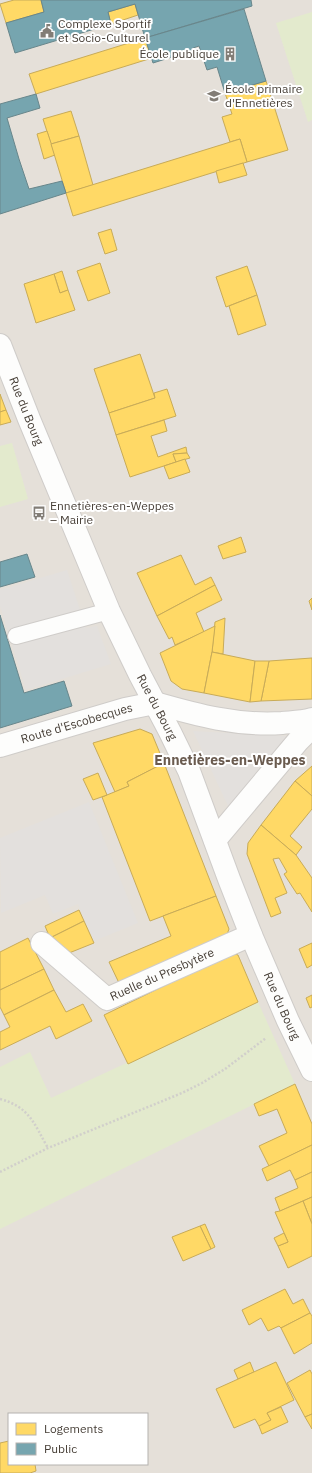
<svg xmlns="http://www.w3.org/2000/svg" width="312" height="1473" font-family="'IBM Plex Sans',sans-serif">
	<style>
		.residential { fill: #e5e0d9; fill-rule: evenodd }
		.green { fill: #e3eacd }
		.parking { fill: #e3e0dd }
		.homes { fill: #ffd966; stroke: #c8ab58 }
		.public { fill: #76a5af; stroke: #68868b }
		.lines { fill: none; stroke-linecap: round; stroke-linejoin: round }
		.service-casing { stroke: #cfccc9; stroke-width: 18 }
		.minor-casing { stroke: #cfccc9; stroke-width: 24 }
		.tertiary-casing { stroke: #cfccc9; stroke-width: 24 }
		.path { stroke: #d1cfcb; stroke-width: 2.5; stroke-dasharray: 2 2; stroke-linecap: butt }
		.service { stroke: #fdfdfc; stroke-width: 16 }
		.minor { stroke: #fdfdfc; stroke-width: 22 }
		.tertiary { stroke: #fdfdfc; stroke-width: 22 }
		.labels { text-anchor: middle; stroke-width: 4; stroke-linejoin: round; paint-order: stroke }
		.poi-label { font-size: 12px; fill: #473f37; stroke: #fff; text-anchor: start }
		.street-label { font-size: 12px; fill: #473f37; stroke: #fff }
		.quarter-label { font-size: 14px; font-weight: bold; fill: #6a5b4f; stroke: #fff }
	</style>
	<rect width="100%" height="100%" fill="#f1efec"/>
	<path class="residential" d="M0,0h312v1473h-312zM9,1414h138v50h-138z"/>
	<g class="green">
		<polygon points="312,12 312,120 308,122 276,23"/>
		<polygon points="12,443 28,499 0,507 0,446"/>
		<polygon points="258,1002 295,1084 0,1229 0,1067 30,1052 51,1098"/>
	</g>
	<g class="parking">
		<polygon points="67,570 86,628 97,626 111,664 26,690 0,606 0,590"/>
		<polygon points="193,731 291,736 228,806"/>
		<polygon points="89,802 138,923 94,941 78,904 53,914 45,895 1,913 0,838"/>
	</g>
	<g class="homes">
		<polygon points="14,0 41,0 44,12 6,23 0,4"/>
		<polygon points="135,4 138,15 111,24 108,12"/>
		<polygon points="145,38 152,58 36,94 29,74"/>
		<polygon points="266,81 288,150 247,162 240,139 230,142 222,117 232,114 225,93"/>
		<polygon points="71,111 79,136 51,144 43,119"/>
		<polygon points="47,131 55,155 44,159 37,134"/>
		<polygon points="79,136 93,185 66,193 51,144"/>
		<polygon points="240,139 247,162 73,216 66,193"/>
		<polygon points="243,163 247,175 219,183 216,171"/>
		<polygon points="111,229 117,250 105,254 98,233"/>
		<polygon points="100,263 110,293 88,301 77,271"/>
		<polygon points="247,266 257,295 226,307 216,277"/>
		<polygon points="62,271 68,290 60,293 54,274"/>
		<polygon points="54,274 60,293 68,290 75,310 36,323 24,284"/>
		<polygon points="257,295 266,325 238,335 229,306"/>
		<polygon points="140,354 155,398 109,413 94,369"/>
		<polygon points="167,389 176,416 116,435 109,413 155,398 154,393"/>
		<polygon points="0,394 6,410 0,412"/>
		<polygon points="6,410 11,422 0,425 0,412"/>
		<polygon points="164,420 167,431 151,436 158,457 186,447 187,453 173,454 176,462 130,477 116,435"/>
		<polygon points="187,453 190,458 176,462 173,454"/>
		<polygon points="185,459 190,472 169,479 164,466"/>
		<polygon points="241,537 246,552 223,559 218,546"/>
		<polygon points="181,555 195,585 211,577 215,585 157,616 137,573"/>
		<polygon points="215,585 222,600 196,613 204,632 175,645 172,637 169,639 157,616"/>
		<polygon points="312,598 312,610 309,601"/>
		<polygon points="225,618 223,654 212,652 215,622"/>
		<polygon points="215,626 212,652 204,693 182,689 171,681 160,653"/>
		<polygon points="212,652 255,661 250,702 204,693"/>
		<polygon points="312,658 312,699 261,701 269,661"/>
		<polygon points="255,661 269,661 261,701 250,702"/>
		<polygon points="140,729 152,734 164,763 127,782 129,786 115,792 93,743"/>
		<polygon points="164,763 216,896 150,921 102,797 129,786 127,782"/>
		<polygon points="312,766 312,796 295,781"/>
		<polygon points="98,773 107,795 93,800 83,779"/>
		<polygon points="295,781 312,796 312,809 290,836 302,847 296,855 261,825"/>
		<polygon points="261,825 296,855 312,878 312,912 300,893 297,894 284,874 287,872 279,858 273,859 287,893 275,898 281,913 271,917 247,854 248,843"/>
		<polygon points="216,896 229,929 226,937 119,983 109,962 171,936 163,916"/>
		<polygon points="79,910 84,921 50,938 45,926"/>
		<polygon points="84,921 94,943 69,953 50,938"/>
		<polygon points="28,938 44,969 0,990 0,952"/>
		<polygon points="312,943 312,965 307,968 299,949"/>
		<polygon points="232,953 238,955 258,1002 128,1064 104,1015"/>
		<polygon points="44,969 54,990 4,1015 0,1007 0,990"/>
		<polygon points="54,990 66,1012 83,1004 92,1021 56,1039 50,1026 0,1050 0,1032 10,1027 4,1015"/>
		<polygon points="312,995 312,1007 310,1008 306,998"/>
		<polygon points="295,1084 312,1124 312,1145 269,1166 259,1146 287,1133 277,1109 259,1116 254,1104"/>
		<polygon points="312,1145 312,1172 295,1180 290,1170 267,1181 262,1169"/>
		<polygon points="312,1172 312,1197 280,1211 275,1198 298,1188 295,1180"/>
		<polygon points="312,1197 312,1224 303,1201"/>
		<polygon points="303,1201 312,1224 312,1256 288,1268 278,1246 288,1242 275,1212 280,1211"/>
		<polygon points="205,1224 215,1247 211,1249 200,1226"/>
		<polygon points="200,1226 211,1249 183,1261 172,1237"/>
		<polygon points="284,1233 288,1242 278,1246 274,1238"/>
		<polygon points="285,1289 293,1304 303,1299 310,1313 281,1328 279,1326 268,1331 261,1318 249,1325 242,1310"/>
		<polygon points="310,1313 312,1316 312,1343 294,1354 281,1328"/>
		<polygon points="250,1362 254,1372 238,1379 234,1370"/>
		<polygon points="276,1362 294,1400 267,1413 271,1420 259,1426 255,1419 234,1428 216,1389"/>
		<polygon points="310,1370 312,1374 312,1414 305,1417 287,1383"/>
		<polygon points="281,1407 288,1422 262,1434 259,1426 271,1420 267,1413"/>
		<polygon points="312,1414 312,1429 305,1417"/>
		<polygon points="9,1441 9,1464 35,1464 36,1471 30,1473 0,1473 0,1443"/>
	</g>
	<g class="public">
		<polygon points="41,0 251,0 252,6 145,38 135,4 108,12 111,24 15,53 6,23 44,12"/>
		<polygon points="244,9 266,81 225,93 217,67 207,70 199,46 193,48 194,50 153,63 145,38"/>
		<polygon points="36,94 40,108 7,118 19,159 29,189 62,181 66,193 0,214 0,104"/>
		<polygon points="27,554 35,577 0,587 0,562"/>
		<polygon points="0,615 24,693 64,681 72,706 0,728"/>
	</g>
	<g class="lines">
		<g class="service-casing">
			<polyline id="service" points="16,636 109,611"/>
		</g>
		<g class="minor-casing">
			<g id="minor">
				<path d="M155,703c42,12 82,23 127,20 10,-1 20,-1 30,-4"/>
				<polyline points="215,840 298,741 312,727"/>
				<path id="s1" d="M42,943l65,56 144,-64"/>
			</g>
		</g>
		<g class="tertiary-casing">
			<g id="tertiary">
				<path id="s2" d="M0,345l29,74 80,192 31,64 30,57 19,39 40,108 22,56 37,86 24,49"/>
				<path id="s3" d="M0,746l125,-37 30,-6"/>
			</g>
		</g>
		<g class="path">
			<path d="M0,1099c30,8 34,25 48,49"/>
			<polyline points="0,1172 48,1148 182,1093 202,1083 225,1069 266,1038"/>
		</g>
		<use href="#service" class="service"/>
		<use href="#minor" class="minor"/>
		<use href="#tertiary" class="tertiary"/>
	</g>
	<defs>
		<g id="civic-bare" transform="scale(1.08)"><path d="M-.6-6.5H3V-4.5H.6V-3L4-1V1h2V6H-6V1h2V-1L-.6-3ZM-1.2 2.5V6h2.4V2.5Z" fill="#827d76" stroke="#fff" stroke-width="2.5" paint-order="stroke"/></g>
		<g id="building-bare" transform="scale(1.08)"><path d="M-4-6H4V6H1V3H-1V6H-4ZM-2.5-4.3h1.7v1.8h-1.7ZM.8-4.3h1.7v1.8H.8ZM-2.5-1h1.7V.8h-1.7ZM.8-1h1.7V.8H.8Z" fill="#827d76" stroke="#fff" stroke-width="2.5" paint-order="stroke"/></g>
		<g id="school-bare" transform="scale(1.08)"><path d="M0-5L7-2L0 1L-7-2ZM-4 1L0 2.5L4 1V4Q0 6-4 4Z" fill="#827d76" stroke="#fff" stroke-width="2.5" paint-order="stroke"/></g>
		<g id="bus-bare" transform="scale(1.08)"><path d="M-5-6H5V4H4V6H2V4H-2V6H-4V4H-5ZM-3.5-4V0h7V-4ZM-3.5 1.2v1.5H-2V1.2ZM2 1.2v1.5H3.5V1.2Z" fill="#827d76" stroke="#fff" stroke-width="2.5" paint-order="stroke"/></g>
	</defs>
	<g fill-rule="evenodd">
		<use href="#civic-bare" x="47" y="31"/>
		<use href="#building-bare" x="230" y="54"/>
		<use href="#school-bare" x="214" y="96"/>
		<use href="#bus-bare" x="39" y="513"/>
	</g>
	<g class="labels">
		<g class="poi-label">
			<text x="58" y="28">Complexe Sportif<tspan x="58" dy="14">et Socio-Culturel</tspan></text>
			<text x="219" y="58" text-anchor="end">École publique</text>
			<text x="225" y="93">École primaire<tspan x="225" dy="14">d'Ennetières</tspan></text>
			<text x="50" y="510">Ennetières-en-Weppes<tspan x="50" dy="14">– Mairie</tspan></text>
		</g>
		<g class="street-label">
			<text dy="4" stroke="none"><textPath href="#s2" startOffset="71">Rue du Bourg</textPath></text>
			<text dy="4" stroke="none"><textPath href="#s2" startOffset="395">Rue du Bourg</textPath></text>
			<text dy="4" stroke="none"><textPath href="#s3" startOffset="80">Route d'Escobecques</textPath></text>
			<text dy="4" stroke="none"><textPath href="#s1" startOffset="146">Ruelle du Presbytère</textPath></text>
			<text dy="4" stroke="none"><textPath href="#s2" startOffset="719">Rue du Bourg</textPath></text>
		</g>
		<g class="quarter-label">
			<text x="230" y="765">Ennetières-en-Weppes</text>
		</g>
	</g>
	<rect x="8" y="1413" width="140" height="52" fill="#ffffff" stroke="#b5b2af"/>
	<rect x="16" y="1423" width="20" height="12" fill="#ffd966" stroke="#b5b2af"/>
	<text x="44" y="1433" font-size="12" fill="#473f37">Logements</text>
	<rect x="16" y="1443" width="20" height="12" fill="#76a5af" stroke="#b5b2af"/>
	<text x="44" y="1453" font-size="12" fill="#473f37">Public</text>
</svg>
